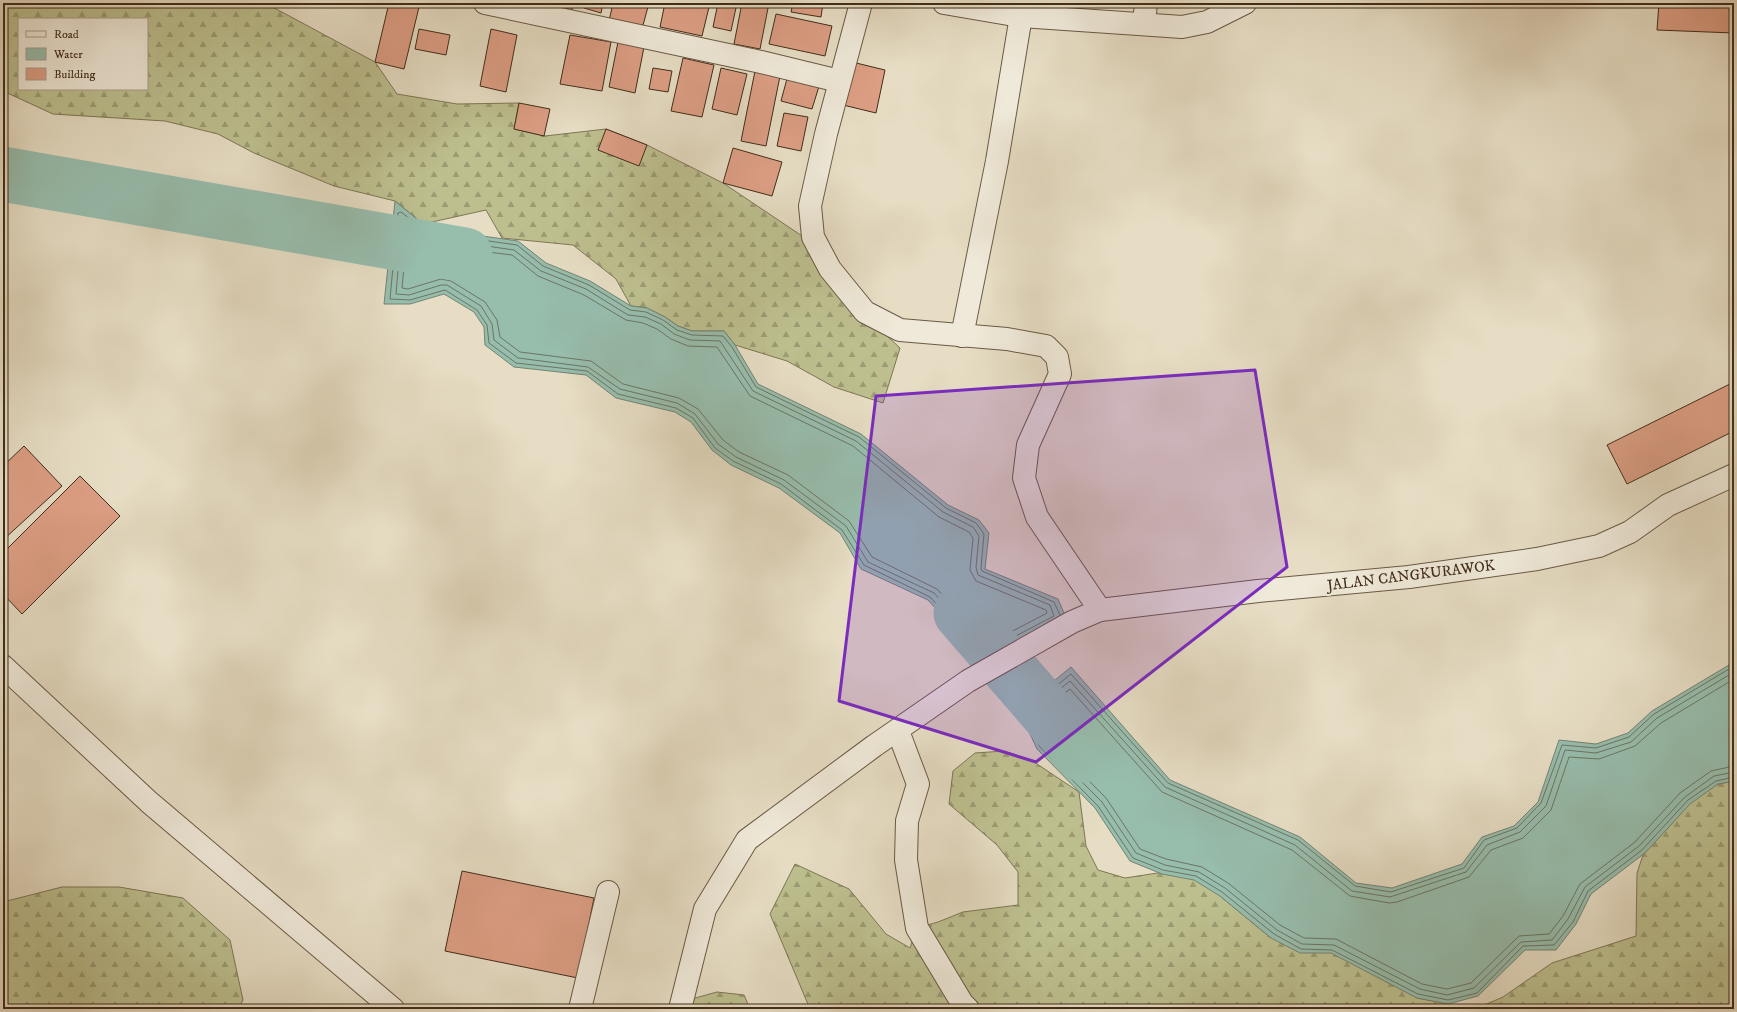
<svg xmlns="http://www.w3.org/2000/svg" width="1737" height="1012" font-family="'IM FELL DW Pica',serif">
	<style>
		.forest { fill: url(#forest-firs); stroke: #7f7654; fill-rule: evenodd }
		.water { fill: #97bdad; stroke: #758372 }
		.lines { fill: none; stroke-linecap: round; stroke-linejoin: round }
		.shore { stroke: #6c7563; stroke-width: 1 }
		.river { stroke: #97bdad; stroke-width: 55 }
		.building { fill: #dc9e84; stroke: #412d19 }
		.minor-casing { stroke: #6a5944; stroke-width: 24 }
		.minor { stroke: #efe9d9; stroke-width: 22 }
		.marked { fill: #7b2cbf; fill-opacity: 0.2; stroke: #7b2cbf; stroke-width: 3; stroke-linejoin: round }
		.labels { text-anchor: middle; stroke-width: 4; stroke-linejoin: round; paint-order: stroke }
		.street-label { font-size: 15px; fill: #412d19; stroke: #efe9d9 }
	</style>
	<defs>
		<pattern id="forest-firs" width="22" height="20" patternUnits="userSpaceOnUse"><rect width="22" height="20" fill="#bdbf8f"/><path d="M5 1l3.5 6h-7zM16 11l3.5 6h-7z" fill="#9b9c74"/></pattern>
	</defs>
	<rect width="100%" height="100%" fill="#e6ddc4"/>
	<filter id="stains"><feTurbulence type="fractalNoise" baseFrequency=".005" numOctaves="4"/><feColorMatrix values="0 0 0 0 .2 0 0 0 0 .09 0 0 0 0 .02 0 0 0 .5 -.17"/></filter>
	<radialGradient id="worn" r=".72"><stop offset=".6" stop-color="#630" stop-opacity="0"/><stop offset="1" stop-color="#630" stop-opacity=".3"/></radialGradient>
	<g class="forest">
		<path d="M3,3h262l110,59 22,32 60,10 62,-1 -5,26 31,7 61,-7 41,16 76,38 115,77 13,42 49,46 -17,55 -49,-16 -47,-26 -52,-16 -11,-14h-32l-14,-5 -13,-9 -18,-9 -16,-2 -15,-27 -43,-34 -71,-7 -16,-28 -63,14 -28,-23 -61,-15 -80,-33 -36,-19 -53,-13 -112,-7 -50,-23zM19,19h128v70h-128z"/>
		<polygon points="1004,751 1031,760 1079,792 1086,846 1098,870 1125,878 1190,868 1220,896 1271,938 1357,944 1417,998 1475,1009 1503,997 1552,963 1636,936 1637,873 1654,822 1718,784 1734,781 1734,1009 810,1009 770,914 795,864 849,889 886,934 910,948 917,928 938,922 963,912 1018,905 1018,872 997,845 949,804 953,771 975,753"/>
		<polygon points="62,887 119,887 183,898 230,940 243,1000 238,1009 3,1009 3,902"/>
		<polygon points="717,992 744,995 750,1009 679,1009 688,1000"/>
	</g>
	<g class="water">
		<polygon points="395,201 423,224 439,228 454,227 468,234 518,241 546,263 590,281 631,306 647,308 665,317 678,326 692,331 724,331 735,345 758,384 861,434 948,505 979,520 989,533 985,569 1058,599 1067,620 986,663 928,600 861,569 840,533 779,488 731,465 712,450 691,422 675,412 616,398 586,375 514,367 485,345 484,327 474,312 444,294 410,304 384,304"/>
		<polygon points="1734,662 1734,781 1718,784 1690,804 1645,853 1591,894 1576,924 1556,950 1525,950 1478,996 1448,1004 1417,998 1331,953 1300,953 1271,938 1220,896 1194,880 1162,874 1130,861 1095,808 1037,749 1019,710 1071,667 1170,780 1300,837 1356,883 1392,888 1462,864 1482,837 1514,826 1538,802 1559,740 1596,744 1628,733 1652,711"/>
	</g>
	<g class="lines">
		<g class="shore">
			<polygon points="404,222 420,232 436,237 452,236 466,243 514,250 541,271 586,289 628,315 645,317 661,324 674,334 690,340 720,341 753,391 856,441 943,512 973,527 979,536 976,567 978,575 1050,605 1054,616 987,651 934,593 868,562 846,526 784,480 736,457 718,444 695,414 677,403 620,389 588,367 518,358 494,340 492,324 481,306 447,285 441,285 409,295 396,294 402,224"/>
			<polygon points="409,232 419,238 435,243 451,242 464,249 512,255 538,276 584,295 626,320 643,323 657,329 671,339 688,346 717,347 750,396 853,446 939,517 969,532 973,538 970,570 976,581 1046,610 1047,613 988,644 937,589 872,557 849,521 788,475 739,452 723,440 698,409 679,398 623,384 591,361 520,352 500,337 497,320 485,302 451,281 441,279 408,289 402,288 407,234"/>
			<polyline points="986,657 930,597 864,565 842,530 781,484 733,461 715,448 693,418 676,408 618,394 587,371 516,363 489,343 487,325 477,310 445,290 410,300 390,299 398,213 401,212 422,228 438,232 453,231 467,238 517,245 543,266 589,285 630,310 646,312 663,320 677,330 692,335 723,336 732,347 756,387 859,437 946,508 976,523 984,534 981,568 982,571 1054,602 1060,615"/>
			<polyline points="1734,666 1654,714 1629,737 1596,748 1562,745 1541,803 1517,828 1484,840 1464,868 1391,892 1355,886 1298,840 1168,783 1071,674 1024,712 1040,747 1098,806 1133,858 1163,870 1196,876 1222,892 1274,934 1301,949 1332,950 1418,994 1448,1000 1477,993 1523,946 1554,945 1573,922 1588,891 1642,850 1688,800 1716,781 1734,777"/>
			<polyline points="1734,672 1657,718 1631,742 1596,753 1565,750 1546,806 1520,832 1487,845 1466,872 1390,897 1352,891 1295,845 1165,787 1070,681 1030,713 1044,744 1102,802 1136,853 1165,865 1199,872 1225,888 1277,930 1302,944 1334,945 1420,989 1447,995 1474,988 1521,942 1552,940 1568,919 1585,887 1639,846 1685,797 1714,776 1734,772"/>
			<polyline points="1734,679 1661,723 1635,746 1599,759 1569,757 1551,810 1523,838 1491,850 1469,877 1397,902 1389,903 1350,896 1292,850 1162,792 1070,689 1038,715 1049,740 1106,798 1140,849 1166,859 1202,867 1228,883 1280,925 1304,938 1336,939 1422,984 1447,989 1471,983 1519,936 1549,934 1563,916 1580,884 1635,842 1680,793 1711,771 1734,766"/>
		</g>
		<g class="river">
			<polyline points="3,174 465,255"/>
			<polyline points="961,613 1084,755"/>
		</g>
	</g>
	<g class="building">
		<polygon points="389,3 420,3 404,69 375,62"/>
		<polygon points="550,3 573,3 572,10"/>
		<polygon points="586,3 603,3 601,13 584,8"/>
		<polygon points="613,3 649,3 642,29 609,21"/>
		<polygon points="665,3 710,3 702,36 660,27"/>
		<polygon points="718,3 737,3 731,31 713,27"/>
		<polygon points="742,3 769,3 760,49 734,44"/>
		<polygon points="793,3 823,3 821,17 791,12"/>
		<polygon points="1659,3 1734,3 1734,33 1657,30"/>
		<polygon points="776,14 832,26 825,56 769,44"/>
		<polygon points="419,29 450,35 446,55 415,49"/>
		<polygon points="491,29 517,35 506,92 480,86"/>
		<polygon points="570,35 611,42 602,91 560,84"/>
		<polygon points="618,42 644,47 635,93 609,87"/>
		<polygon points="683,58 714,65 702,117 671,111"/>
		<polygon points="852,62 885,70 876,113 843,105"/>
		<polygon points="653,68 672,71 668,92 649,89"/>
		<polygon points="721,68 747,74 737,115 712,109"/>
		<polygon points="755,71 780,76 766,146 741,141"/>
		<polygon points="788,75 820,83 812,109 781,101"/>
		<polygon points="519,103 550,109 544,136 514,129"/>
		<polygon points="784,113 808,117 801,151 777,146"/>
		<polygon points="606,129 647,145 639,166 598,150"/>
		<polygon points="733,148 782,162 772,196 723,183"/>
		<polygon points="1734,382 1734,431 1627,484 1607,445"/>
		<polygon points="24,446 62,486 3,540 3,466"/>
		<polygon points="80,476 120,516 22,614 3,594 3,553"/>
		<polygon points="462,871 594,898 578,978 445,951"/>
	</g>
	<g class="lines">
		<g class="minor-casing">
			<g id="minor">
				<polyline points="485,3 761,62 839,81"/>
				<polyline points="861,3 826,134 810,206 813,237 830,269 865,312 900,330 1007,339 1046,346 1057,357 1060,374 1028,445 1024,478 1037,517 1100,610"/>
				<polyline points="944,3 1021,16 1182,27 1207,22 1245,3"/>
				<polyline points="1144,24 1146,3"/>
				<polyline points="962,336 997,161 1021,16 1026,3"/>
				<polyline points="3,666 149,802 393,1009"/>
				<polyline points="898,731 918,784 907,821 906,860 917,928 962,1003 968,1009"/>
				<polyline points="580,1009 608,892"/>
				<polyline points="680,1009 705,909 747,840 874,746 968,681 1072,622 1100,610 1258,591 1409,577 1537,559 1599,546 1630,532 1668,505 1734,475"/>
			</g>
		</g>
		<use href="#minor" class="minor"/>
	</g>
	<path class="marked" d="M1255,370l32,197 -251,195 -197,-61 37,-305z"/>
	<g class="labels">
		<g class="street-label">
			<text transform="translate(1411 575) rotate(-7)" y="5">JALAN CANGKURAWOK</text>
		</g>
	</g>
	<rect width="1737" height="1012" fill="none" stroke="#e6ddc4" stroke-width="16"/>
	<rect x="4" y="4" width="1729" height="1004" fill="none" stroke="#412d19" stroke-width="2"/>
	<rect x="8" y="8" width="1721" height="996" fill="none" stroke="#412d19"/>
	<rect x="18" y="18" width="130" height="72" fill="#efe9d9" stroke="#a99e8c"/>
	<rect x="26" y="31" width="20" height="6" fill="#efe9d9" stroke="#a99e8c"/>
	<text x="54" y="38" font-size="12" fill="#412d19">Road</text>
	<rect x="26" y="48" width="20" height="12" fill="#97bdad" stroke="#a99e8c"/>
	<text x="54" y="58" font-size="12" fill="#412d19">Water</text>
	<rect x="26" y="68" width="20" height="12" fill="#dc9e84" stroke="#a99e8c"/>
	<text x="54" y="78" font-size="12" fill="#412d19">Building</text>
	<rect width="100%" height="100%" filter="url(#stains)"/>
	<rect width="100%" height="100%" fill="url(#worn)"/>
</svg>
